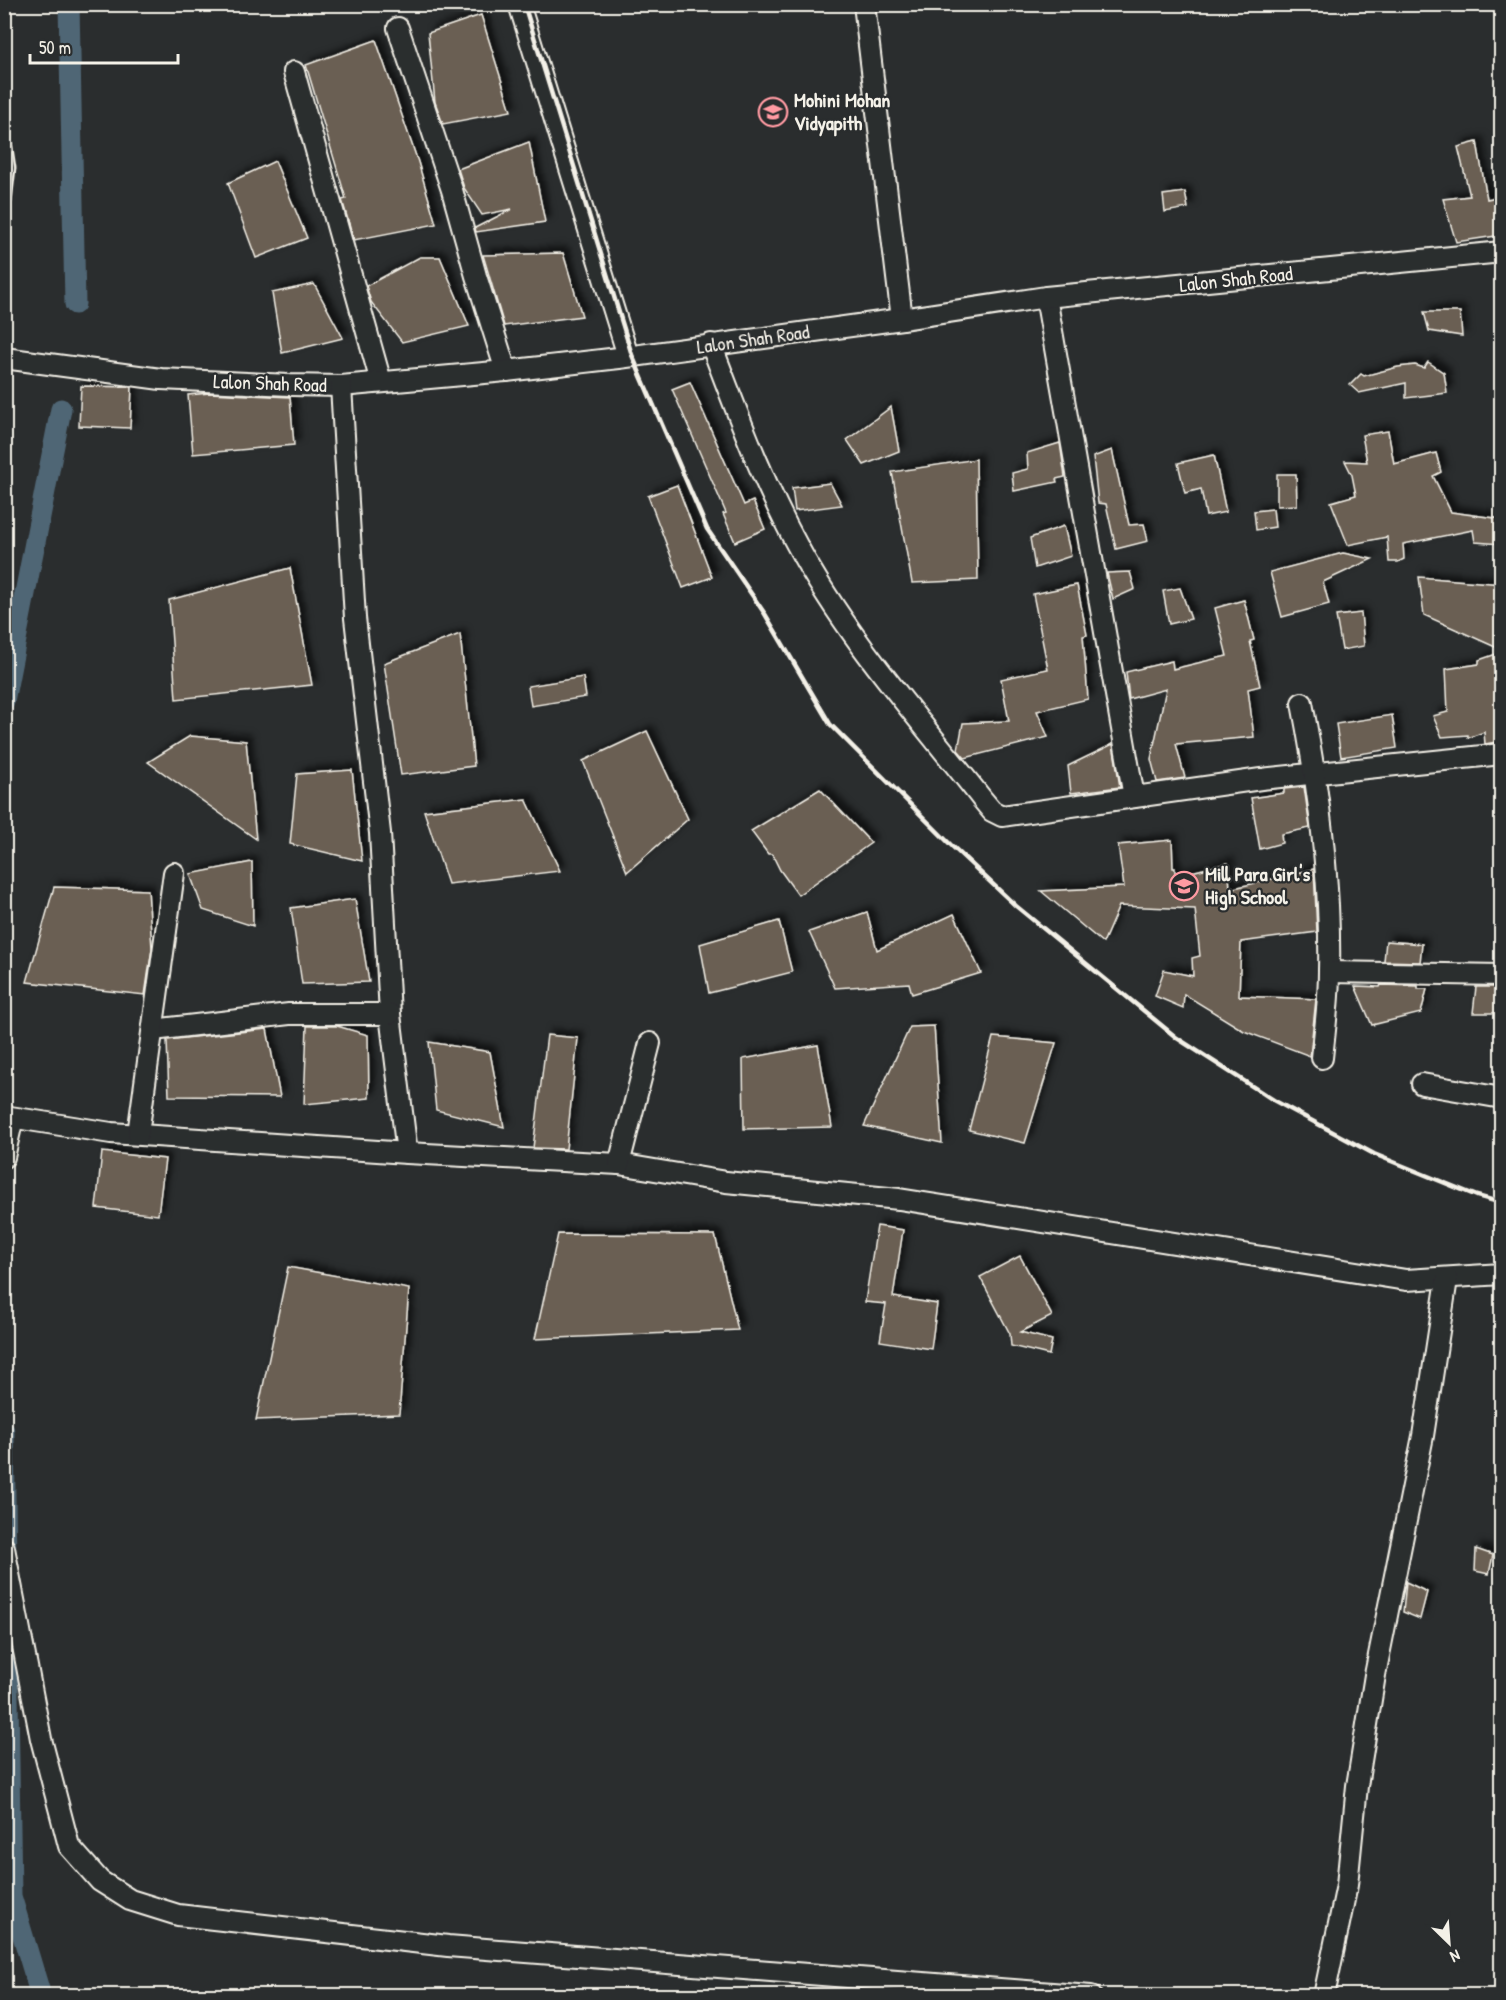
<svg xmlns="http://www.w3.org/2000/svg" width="1506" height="2000" font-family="'Patrick Hand',sans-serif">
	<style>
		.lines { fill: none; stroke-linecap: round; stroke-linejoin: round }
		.canal { stroke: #506675; stroke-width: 21 }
		.building { fill: #6b5e52; stroke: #f4f1e8; stroke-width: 1.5; filter: url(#shadow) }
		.lane-casing { stroke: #f4f1e8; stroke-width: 15 }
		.street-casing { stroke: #f4f1e8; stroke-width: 24 }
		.lane { stroke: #2a2d2e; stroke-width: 10 }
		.street { stroke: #2a2d2e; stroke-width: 20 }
		.rail { stroke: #f4f1e8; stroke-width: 4.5 }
		.labels { text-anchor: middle; stroke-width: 4.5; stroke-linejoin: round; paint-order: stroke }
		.poi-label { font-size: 20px; font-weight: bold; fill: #f4f1e8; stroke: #2a2d2e; text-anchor: start }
		.street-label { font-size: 20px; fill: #f4f1e8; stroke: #2a2d2e }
	</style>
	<defs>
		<filter id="shadow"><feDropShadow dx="5.5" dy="-5.5" stdDeviation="3" flood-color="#0009"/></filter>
	</defs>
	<rect width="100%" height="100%" fill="#2a2d2e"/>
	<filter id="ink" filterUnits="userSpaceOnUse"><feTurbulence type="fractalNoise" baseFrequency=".0167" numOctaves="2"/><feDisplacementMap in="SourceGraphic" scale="12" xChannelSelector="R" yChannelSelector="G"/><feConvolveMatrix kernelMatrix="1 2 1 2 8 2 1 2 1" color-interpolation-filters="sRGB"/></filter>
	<g filter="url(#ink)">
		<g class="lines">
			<g class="canal">
				<polyline points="69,4 75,304"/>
				<polyline points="4,701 61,409"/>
				<polyline points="4,1431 11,1896 41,1996"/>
			</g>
		</g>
		<g class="building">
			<polygon points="481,15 511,111 443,124 435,102 428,33"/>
			<polygon points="376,40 418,162 436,224 354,240 342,200 346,199 306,65"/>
			<polygon points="529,142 545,222 476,232 475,228 512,209 482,215 464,188 458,169"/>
			<polygon points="1477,142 1487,199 1502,196 1502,235 1456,242 1443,199 1470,196 1458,147"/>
			<polygon points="275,161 307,238 256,258 228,183"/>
			<polygon points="1185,192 1188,208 1165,212 1163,195"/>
			<polygon points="563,253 582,316 504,326 483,255"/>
			<polygon points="420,257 440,257 469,326 402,342 371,302 366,286"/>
			<polygon points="314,284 343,338 282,353 272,293"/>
			<polygon points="1424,312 1460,312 1462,336 1429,331"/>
			<polygon points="1428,362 1444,373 1447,393 1406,398 1406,383 1359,393 1350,385 1361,374 1364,376 1398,367 1415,365 1424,368"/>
			<polygon points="690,382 744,505 753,501 765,529 735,542 723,514 726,513 672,389"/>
			<polygon points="81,386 132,387 130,428 79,426"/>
			<polygon points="210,393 290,397 294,445 193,454 188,395"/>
			<polygon points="891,407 899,451 864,465 847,440"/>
			<polygon points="1388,431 1394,464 1436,453 1441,472 1433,476 1451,512 1502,519 1502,544 1475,542 1473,530 1403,544 1404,559 1398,562 1389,562 1387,537 1348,545 1331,502 1356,495 1352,475 1345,461 1367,462 1362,435"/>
			<polygon points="1060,443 1065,477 1056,479 1057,482 1014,491 1012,473 1028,469 1027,453"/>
			<polygon points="1112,450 1129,525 1144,524 1148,541 1116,549 1106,504 1098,503 1093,457"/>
			<polygon points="1214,455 1226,512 1206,516 1201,489 1185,493 1178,463"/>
			<polygon points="976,459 978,580 912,583 892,472"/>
			<polygon points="1277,474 1296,474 1297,505 1277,506"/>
			<polygon points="830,483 842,505 795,511 792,488"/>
			<polygon points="677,485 712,577 683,588 648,496"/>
			<polygon points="1273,509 1275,527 1256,530 1254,511"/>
			<polygon points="1064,526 1071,556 1035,568 1030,538"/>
			<polygon points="1343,553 1372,559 1323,582 1329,604 1282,617 1270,572"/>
			<polygon points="290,568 312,685 176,699 169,600"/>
			<polygon points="1130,572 1135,589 1113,599 1107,573"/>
			<polygon points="1419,577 1502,584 1502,650 1424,615"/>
			<polygon points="1077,585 1087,635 1083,636 1088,699 1037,711 1048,737 965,758 958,750 963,723 1009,721 1001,679 1048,669 1033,594"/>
			<polygon points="1180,588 1191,619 1169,624 1163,591"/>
			<polygon points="1244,600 1254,640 1250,641 1260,686 1248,689 1254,737 1176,744 1185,778 1157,782 1151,759 1166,689 1129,699 1126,672 1172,661 1173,669 1227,656 1215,608"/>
			<polygon points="1361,613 1364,646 1342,650 1336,616"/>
			<polygon points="460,634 474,766 401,775 384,663"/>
			<polygon points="1502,652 1502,690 1499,691 1502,707 1502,741 1485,744 1484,732 1468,738 1468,735 1442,737 1433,716 1448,712 1446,669 1479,664 1479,660"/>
			<polygon points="583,677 586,697 531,706 528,686"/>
			<polygon points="1392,715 1397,748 1341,757 1336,724"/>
			<polygon points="647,731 688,819 627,872 583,761"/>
			<polygon points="190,736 246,741 256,839 148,762"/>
			<polygon points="1113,744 1120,787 1071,793 1068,766"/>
			<polygon points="352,770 362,861 290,844 297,774"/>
			<polygon points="1304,787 1310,828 1281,834 1282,843 1260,849 1251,798 1284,793 1284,789"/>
			<polygon points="820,789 871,843 798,895 780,870 772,854 768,854 751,831"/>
			<polygon points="526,799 560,871 448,884 424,811"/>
			<polygon points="1172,840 1173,868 1175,868 1175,876 1228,863 1230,889 1314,869 1317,932 1241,942 1239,996 1316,999 1310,1056 1244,1031 1184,994 1183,1008 1155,996 1164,970 1193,976 1192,958 1200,956 1195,909 1119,906 1103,943 1041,891 1124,887 1118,845"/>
			<polygon points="252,862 253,926 203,910 190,874"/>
			<polygon points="54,887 148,890 152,948 145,995 27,982"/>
			<polygon points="355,899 369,982 302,984 291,908"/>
			<polygon points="867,912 877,950 954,914 981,973 912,994 909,983 835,988 809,932"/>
			<polygon points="779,921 792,972 709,993 700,944"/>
			<polygon points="1386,941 1422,944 1420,962 1384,961"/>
			<polygon points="1381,985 1418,986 1418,989 1427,989 1421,1013 1372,1025 1355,986 1380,987"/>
			<polygon points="1476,987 1502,987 1502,1013 1473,1013"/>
			<polygon points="307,1026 337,1026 368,1035 369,1098 304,1104"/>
			<polygon points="934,1026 942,1143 864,1126 910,1027"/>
			<polygon points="267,1029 280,1097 169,1096 167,1040"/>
			<polygon points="547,1035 578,1038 566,1149 533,1148"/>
			<polygon points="993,1037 1056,1043 1025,1143 969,1130"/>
			<polygon points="429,1042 490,1052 504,1127 436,1110"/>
			<polygon points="818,1045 832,1127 744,1129 743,1059"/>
			<polygon points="102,1152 165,1159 158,1215 96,1208"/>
			<polygon points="877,1226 903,1230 893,1297 937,1304 931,1349 880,1341 886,1304 865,1302"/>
			<polygon points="558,1234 715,1235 738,1330 535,1339"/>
			<polygon points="1020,1256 1052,1316 1020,1332 1052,1340 1049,1355 1011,1346 1010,1334 980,1277"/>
			<polygon points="288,1267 409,1289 399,1414 256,1420"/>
			<polygon points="1476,1549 1493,1555 1489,1574 1475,1571"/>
			<polygon points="1406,1582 1427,1592 1420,1619 1403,1612"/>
		</g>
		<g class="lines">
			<g class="lane-casing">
				<polyline id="lane" points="4,135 9,168 5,201"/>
			</g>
			<g class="street-casing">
				<g id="street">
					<polyline points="519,4 628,356"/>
					<polyline points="864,4 902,319"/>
					<polyline points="398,28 452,190 476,276 506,371"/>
					<polyline points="294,72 381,382"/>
					<polyline points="1046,297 1134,797"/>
					<path d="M711,344c26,68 51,137 86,201 49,92 121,172 185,254l10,12 10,5 259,-37 241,-25"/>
					<polyline points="4,358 161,379 290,385 341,386 506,371 619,358 902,319 1046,297 1502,252"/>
					<polyline points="341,386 355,618 380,833 390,1014 407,1153"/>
					<path d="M1302,703c17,88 29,178 27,268 0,29 -4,58 -7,87"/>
					<polyline points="1329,972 1502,975"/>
					<polyline points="153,1030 289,1014 390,1014"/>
					<polyline points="1422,1084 1502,1098"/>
					<polyline points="4,1116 111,1133 407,1153 619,1164 726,1182 899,1199 1406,1280 1502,1274"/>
					<polyline points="138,1134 174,873"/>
					<polyline points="4,1157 13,1118"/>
					<polyline points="619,1164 650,1043"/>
					<polyline points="4,1548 41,1739 69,1846 100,1881 130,1900 178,1915 448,1946 1091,1996"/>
					<polyline points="1324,1996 1347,1885 1357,1786 1375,1675 1423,1436 1447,1279"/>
				</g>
			</g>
			<use href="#lane" class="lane"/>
			<use href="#street" class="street"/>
			<polyline class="rail" points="524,4 632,355 707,529 765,614 830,724 952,846 1016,906 1177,1038 1275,1101 1374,1154 1477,1196 1502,1203"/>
		</g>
	</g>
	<defs>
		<g id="school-ring" transform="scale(1.5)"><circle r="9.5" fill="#2a2d2e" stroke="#ff9aa2" stroke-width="1.5"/><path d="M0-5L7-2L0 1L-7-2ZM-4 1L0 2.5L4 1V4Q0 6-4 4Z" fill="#ff9aa2"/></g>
	</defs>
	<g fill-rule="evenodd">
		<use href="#school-ring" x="773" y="112"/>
		<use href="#school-ring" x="1184" y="886"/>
	</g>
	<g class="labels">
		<g class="poi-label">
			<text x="794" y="107">Mohini Mohan<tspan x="794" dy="23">Vidyapith</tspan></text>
			<text x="1205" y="881">Mill Para Girl's<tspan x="1205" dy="23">High School</tspan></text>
		</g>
		<g class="street-label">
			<text transform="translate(1236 279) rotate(-6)" y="7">Lalon Shah Road</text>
			<text transform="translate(753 339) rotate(-8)" y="7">Lalon Shah Road</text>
			<text transform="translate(270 383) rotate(2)" y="7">Lalon Shah Road</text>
		</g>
	</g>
	<rect width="1506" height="2000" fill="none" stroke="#2a2d2e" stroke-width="24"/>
	<rect x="12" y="12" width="1482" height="1976" fill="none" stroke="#f4f1e8" stroke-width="2" filter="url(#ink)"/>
	<g transform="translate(1449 1943) rotate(155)" stroke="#2a2d2e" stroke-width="4.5" paint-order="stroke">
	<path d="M0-4.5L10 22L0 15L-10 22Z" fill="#f4f1e8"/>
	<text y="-9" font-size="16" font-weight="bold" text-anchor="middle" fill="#f4f1e8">N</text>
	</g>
	<path d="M30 54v9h148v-9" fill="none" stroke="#f4f1e8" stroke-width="3"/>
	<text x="39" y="54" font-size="18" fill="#f4f1e8" stroke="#2a2d2e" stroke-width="4.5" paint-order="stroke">50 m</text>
</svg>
